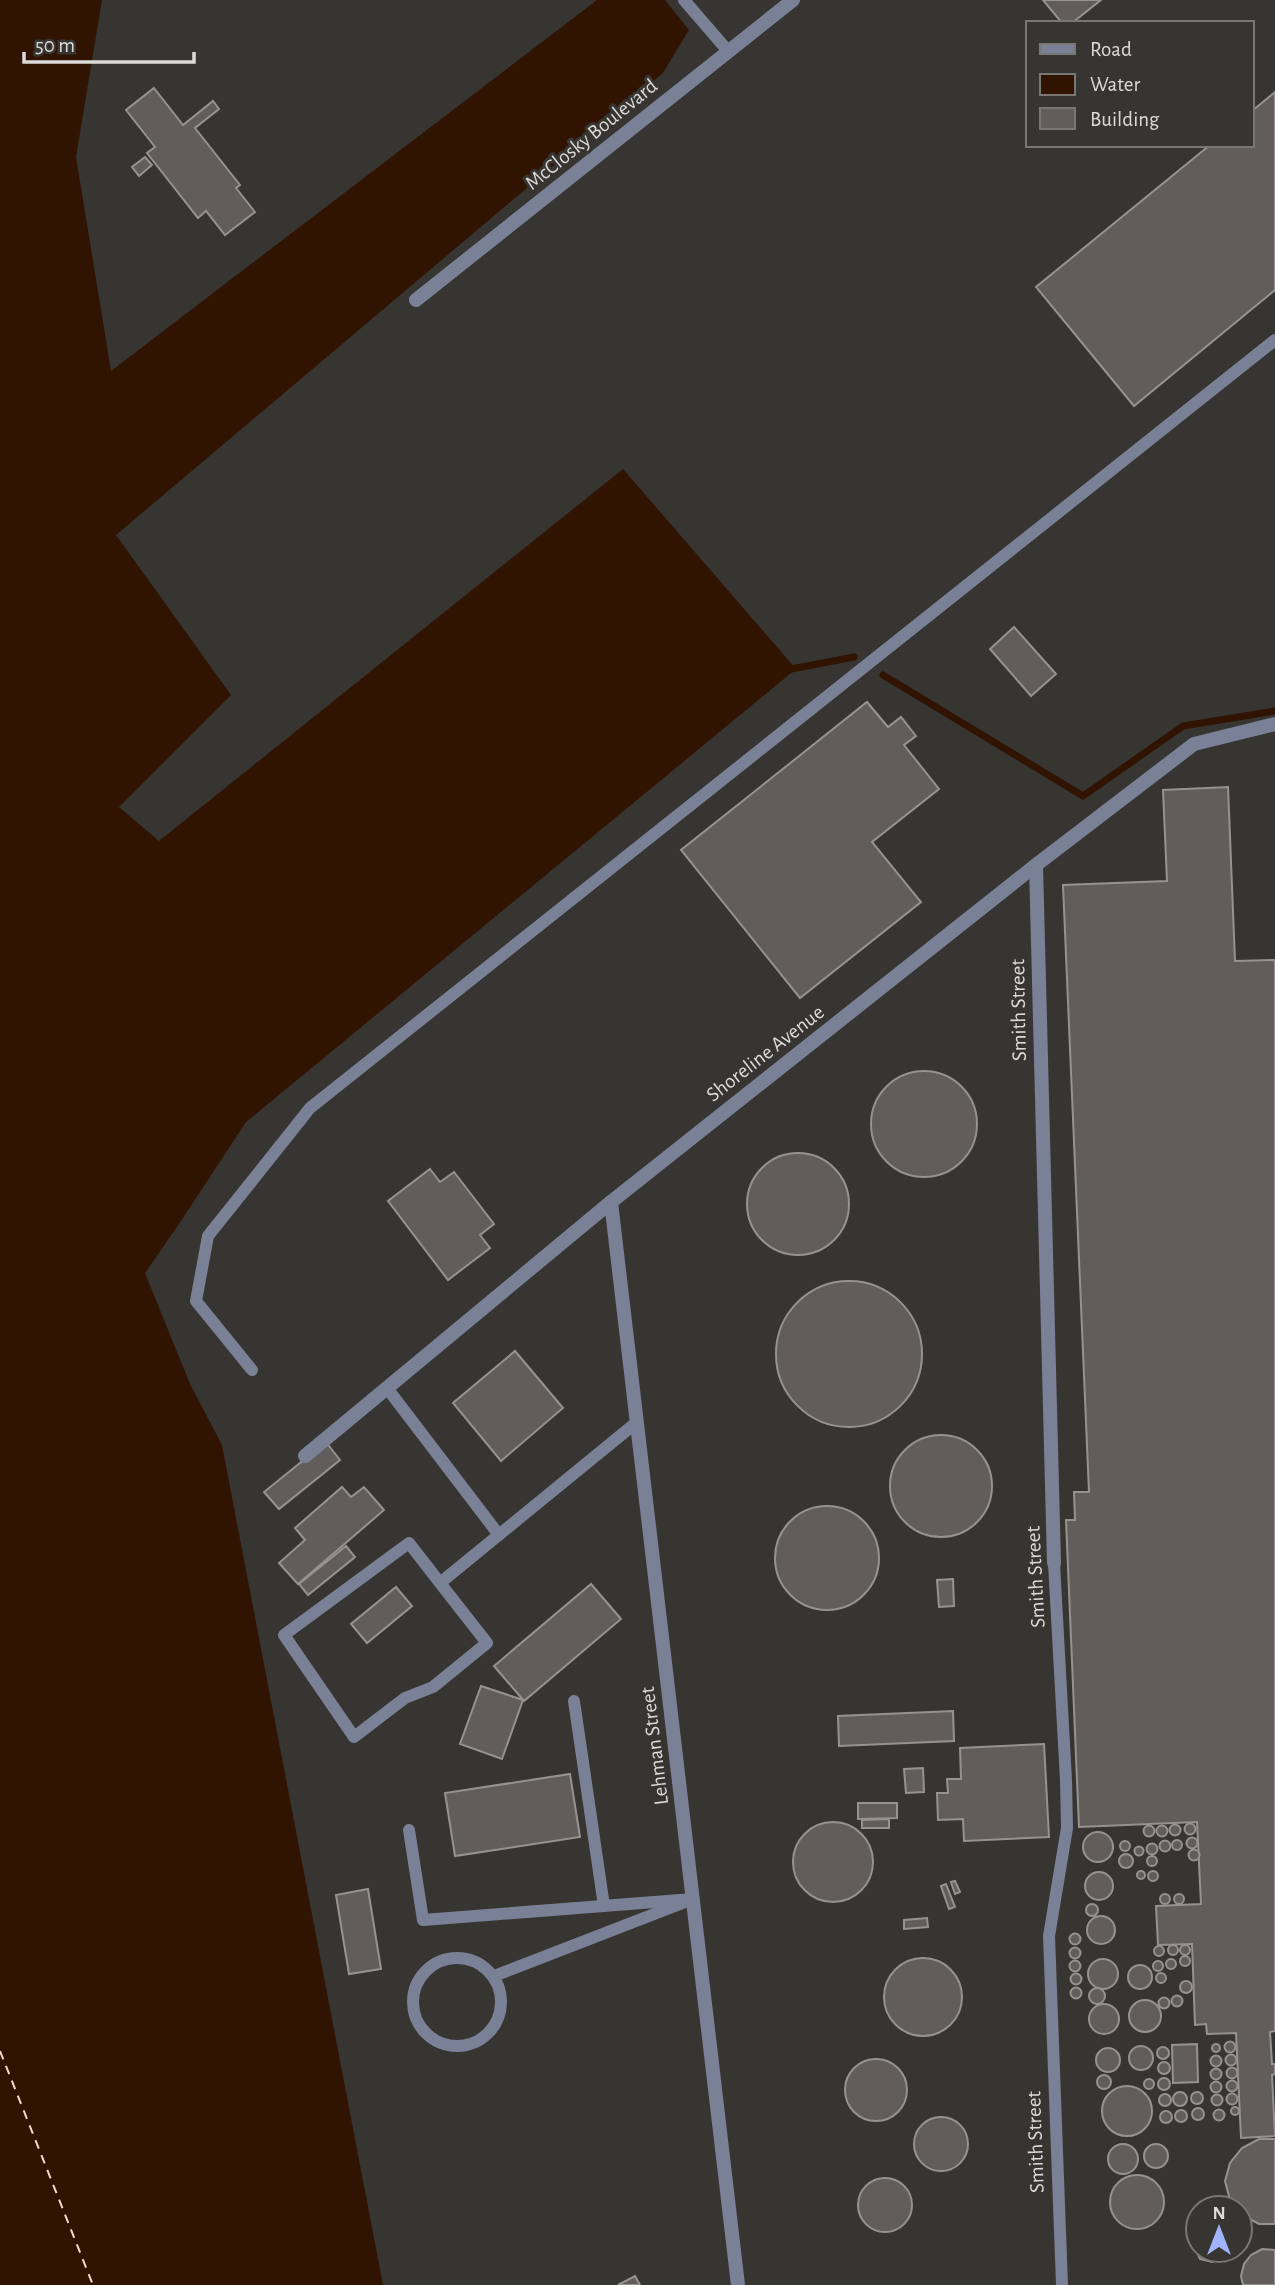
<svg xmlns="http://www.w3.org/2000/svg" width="1275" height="2285" font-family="'Alegreya Sans',sans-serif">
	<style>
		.water { fill: #301300 }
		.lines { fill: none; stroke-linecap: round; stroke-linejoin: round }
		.stream { stroke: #301300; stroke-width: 7 }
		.ferry { stroke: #f6dac5; stroke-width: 2; stroke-dasharray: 9 7; stroke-linecap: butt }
		.building { fill: #605d5b; stroke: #969290; stroke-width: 2 }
		.lane { stroke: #7a8096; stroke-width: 12 }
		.street { stroke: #7a8096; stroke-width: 14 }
		.labels { text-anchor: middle; stroke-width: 6; stroke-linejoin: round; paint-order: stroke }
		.street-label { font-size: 21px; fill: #dddbd9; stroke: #373532 }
	</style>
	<rect width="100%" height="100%" fill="#373532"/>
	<polygon class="water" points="0,0 102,0 76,157 111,371 597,0 665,0 689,30 663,73 116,535 231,695 119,807 159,841 623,469 796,669 246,1122 179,1224 145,1273 190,1384 222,1445 383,2285 0,2285"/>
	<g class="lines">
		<g class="stream">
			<polyline points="786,670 854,657"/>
			<polyline points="883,675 1083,796 1183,726 1275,711"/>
		</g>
		<polyline class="ferry" points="0,2051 93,2285"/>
	</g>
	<g class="building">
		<polygon points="1043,0 1101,0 1072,23 1062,23"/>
		<polygon points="154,88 183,125 213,101 219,109 195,128 240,185 236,188 255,212 225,235 206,211 198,218 147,153 155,147 126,110"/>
		<polygon points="1275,92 1275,290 1134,406 1036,287 1210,145 1252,145 1252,111"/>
		<polygon points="145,157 152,165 139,176 132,167"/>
		<polygon points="1014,627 1056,674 1031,696 990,649"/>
		<polygon points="867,702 888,727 901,717 916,736 904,745 939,789 872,842 921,902 800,998 681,850"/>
		<polygon points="1228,787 1235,961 1275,960 1275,2031 1270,2032 1272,2064 1275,2064 1275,2074 1272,2075 1275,2136 1241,2138 1236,2033 1207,2034 1206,2024 1195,2025 1192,1944 1158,1945 1156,1906 1201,1904 1197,1822 1079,1827 1066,1520 1075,1520 1074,1492 1089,1492 1063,885 1167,881 1163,790"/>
		<circle cx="924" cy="1124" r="53"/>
		<circle cx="798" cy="1204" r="51"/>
		<polygon points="430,1169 440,1182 454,1172 494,1224 480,1235 490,1248 448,1280 388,1201"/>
		<circle cx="849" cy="1354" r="73"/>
		<polygon points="515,1351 563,1408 501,1461 453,1403"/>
		<circle cx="941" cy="1486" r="51"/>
		<polygon points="326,1442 340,1460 279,1509 264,1492"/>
		<polygon points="342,1487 351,1497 364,1487 384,1510 298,1584 279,1563 305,1540 295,1528"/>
		<circle cx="827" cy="1558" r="52"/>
		<polygon points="346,1546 355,1557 308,1595 299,1584"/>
		<polygon points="953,1579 954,1606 939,1607 937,1580"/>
		<polygon points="591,1584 621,1619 524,1701 494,1666"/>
		<polygon points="396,1587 412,1606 367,1643 351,1624"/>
		<polygon points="481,1686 523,1700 502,1759 460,1744"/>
		<polygon points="953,1711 954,1741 839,1746 838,1716"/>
		<polygon points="1044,1744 1049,1837 964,1841 963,1819 938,1820 937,1793 948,1793 947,1779 961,1779 960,1748"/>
		<polygon points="923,1768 924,1792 906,1793 904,1769"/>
		<polygon points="570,1774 580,1837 455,1856 445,1793"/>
		<polygon points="858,1803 897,1803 897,1818 858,1819"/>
		<polygon points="889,1819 889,1828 862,1828 862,1820"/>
		<circle cx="833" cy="1862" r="40"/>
		<circle cx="1190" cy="1829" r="5.5"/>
		<circle cx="1175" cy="1830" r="5.5"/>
		<circle cx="1162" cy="1831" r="5.5"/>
		<circle cx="1149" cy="1831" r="5.5"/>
		<circle cx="1098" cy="1847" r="15"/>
		<circle cx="1192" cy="1843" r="5.5"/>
		<circle cx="1177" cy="1845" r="5"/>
		<circle cx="1165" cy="1846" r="5.5"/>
		<circle cx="1125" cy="1846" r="5"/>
		<circle cx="1152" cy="1849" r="5.5"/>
		<circle cx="1139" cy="1851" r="4.5"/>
		<circle cx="1194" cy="1855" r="5.5"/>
		<circle cx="1126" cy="1861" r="7"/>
		<circle cx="1152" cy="1861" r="5"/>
		<circle cx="1141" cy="1875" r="4"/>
		<circle cx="1153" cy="1876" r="5"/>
		<circle cx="1099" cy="1886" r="14"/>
		<polygon points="955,1881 960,1892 955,1894 951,1882"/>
		<polygon points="946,1884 955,1907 949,1909 941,1886"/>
		<polygon points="368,1889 381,1969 349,1974 336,1895"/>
		<circle cx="1179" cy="1899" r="5"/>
		<circle cx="1165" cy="1899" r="5"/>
		<circle cx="1092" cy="1910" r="6"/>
		<circle cx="1101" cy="1930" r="14"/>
		<polygon points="927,1918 928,1927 904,1929 904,1920"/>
		<circle cx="1075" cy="1939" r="5.5"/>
		<circle cx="1173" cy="1950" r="5"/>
		<circle cx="1185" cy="1950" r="5"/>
		<circle cx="1159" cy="1951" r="5"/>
		<circle cx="1075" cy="1953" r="5.5"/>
		<circle cx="1185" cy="1961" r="5"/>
		<circle cx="923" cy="1997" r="39"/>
		<circle cx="1171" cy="1964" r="5"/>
		<circle cx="1103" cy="1974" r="15"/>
		<circle cx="1075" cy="1966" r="5.5"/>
		<circle cx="1158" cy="1966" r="5"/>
		<circle cx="1140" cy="1977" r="12"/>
		<circle cx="1161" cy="1978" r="5"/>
		<circle cx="1076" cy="1979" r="5.5"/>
		<circle cx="1186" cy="1987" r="6"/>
		<circle cx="1076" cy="1993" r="5.5"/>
		<circle cx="1097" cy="1996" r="8"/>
		<circle cx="1177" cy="2001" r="5.5"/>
		<circle cx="1164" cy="2003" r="5.5"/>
		<circle cx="1145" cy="2016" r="16"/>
		<circle cx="1104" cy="2019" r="15"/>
		<circle cx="1230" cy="2047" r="5.5"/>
		<circle cx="1216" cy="2048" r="4"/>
		<polygon points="1197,2044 1198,2082 1173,2083 1172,2045"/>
		<circle cx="1141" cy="2058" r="12"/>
		<circle cx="1163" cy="2053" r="6"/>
		<circle cx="1108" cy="2060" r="12"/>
		<circle cx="1231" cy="2060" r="5.5"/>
		<circle cx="1216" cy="2061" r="5.5"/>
		<circle cx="876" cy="2090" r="31"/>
		<circle cx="1164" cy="2068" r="6"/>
		<circle cx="1232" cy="2073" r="5.5"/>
		<circle cx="1216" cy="2074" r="5.5"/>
		<circle cx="1104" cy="2082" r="7"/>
		<circle cx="1164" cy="2084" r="6"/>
		<circle cx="1149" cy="2084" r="5"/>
		<circle cx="1232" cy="2086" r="5.5"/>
		<circle cx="1216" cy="2087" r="5.5"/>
		<circle cx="1127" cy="2111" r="25"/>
		<circle cx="1197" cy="2098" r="6"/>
		<circle cx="1180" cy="2099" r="7"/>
		<circle cx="1165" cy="2100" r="6"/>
		<circle cx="1232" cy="2099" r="5.5"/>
		<circle cx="1217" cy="2100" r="5.5"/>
		<circle cx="1235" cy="2111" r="4"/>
		<circle cx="1198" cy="2114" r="6"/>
		<circle cx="1181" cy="2116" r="6"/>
		<circle cx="1219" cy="2115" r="5.5"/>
		<circle cx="1166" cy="2117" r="6"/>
		<circle cx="941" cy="2144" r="27"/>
		<polygon points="1259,2139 1275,2139 1275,2224 1259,2224 1242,2215 1240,2208 1236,2208 1230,2200 1225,2181 1230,2163 1242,2148"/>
		<circle cx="1156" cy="2156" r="12"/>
		<circle cx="1123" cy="2159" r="15"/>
		<circle cx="1137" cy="2202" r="27"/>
		<circle cx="885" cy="2205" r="27"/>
		<polygon points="1198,2240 1198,2250 1223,2250 1218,2259 1212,2262 1200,2259 1195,2248"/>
		<polygon points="1262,2249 1275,2250 1275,2285 1243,2285 1241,2276 1244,2264 1251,2255"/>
		<polygon points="635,2276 640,2285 618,2285"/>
	</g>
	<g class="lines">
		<g class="lane">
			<polyline points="684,0 728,51"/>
			<polyline points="252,1370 196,1301 208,1236 310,1108 1275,340"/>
			<polyline points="387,1388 499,1535"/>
			<polyline points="1054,1563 1066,1780 1067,1828 1049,1936 1062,2285"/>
			<polyline points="440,1583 487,1643 433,1687 405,1698 354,1737 284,1635 409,1543 440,1583 637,1422"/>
			<polyline points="574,1701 604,1906"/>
			<polyline points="409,1830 423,1920 693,1899 494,1976"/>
			<circle cx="457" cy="2002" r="44"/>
		</g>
		<g class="street">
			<polyline points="416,300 793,0"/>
			<polyline points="1036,865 1054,1563"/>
			<polyline points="611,1202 738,2285"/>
			<polyline points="305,1456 611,1202 1036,865 1194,744 1275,724"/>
		</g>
	</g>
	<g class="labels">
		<g class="street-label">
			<text transform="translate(591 134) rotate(-39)" y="7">McClosky Boulevard</text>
			<text transform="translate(1018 1010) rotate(-91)" y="7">Smith Street</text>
			<text transform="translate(765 1053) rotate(-38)" y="7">Shoreline Avenue</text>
			<text transform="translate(1035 1577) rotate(-93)" y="7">Smith Street</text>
			<text transform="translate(654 1746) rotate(-97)" y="7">Lehman Street</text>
			<text transform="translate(1035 2142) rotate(-92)" y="7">Smith Street</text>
		</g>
	</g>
	<rect x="1026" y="21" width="228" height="126" fill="#373532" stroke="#797775" stroke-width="2"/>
	<rect x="1040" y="44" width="35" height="10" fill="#7a8096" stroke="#797775" stroke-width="2"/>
	<text x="1090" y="56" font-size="21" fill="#dddbd9">Road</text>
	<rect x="1040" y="74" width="35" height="21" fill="#301300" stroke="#797775" stroke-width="2"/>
	<text x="1090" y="91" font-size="21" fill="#dddbd9">Water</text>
	<rect x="1040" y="108" width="35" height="21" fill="#605d5b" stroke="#797775" stroke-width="2"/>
	<text x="1090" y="126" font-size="21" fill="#dddbd9">Building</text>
	<g transform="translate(1219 2229)"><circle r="33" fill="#373532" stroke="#797775" stroke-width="2"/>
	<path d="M0-5L12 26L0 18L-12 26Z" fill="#a1b3fd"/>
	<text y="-10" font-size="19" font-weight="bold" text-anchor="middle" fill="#dddbd9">N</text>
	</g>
	<path d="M24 52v10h170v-10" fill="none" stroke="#dddbd9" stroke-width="3.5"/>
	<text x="35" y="52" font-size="21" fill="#dddbd9" stroke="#373532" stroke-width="5" paint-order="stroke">50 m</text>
</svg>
